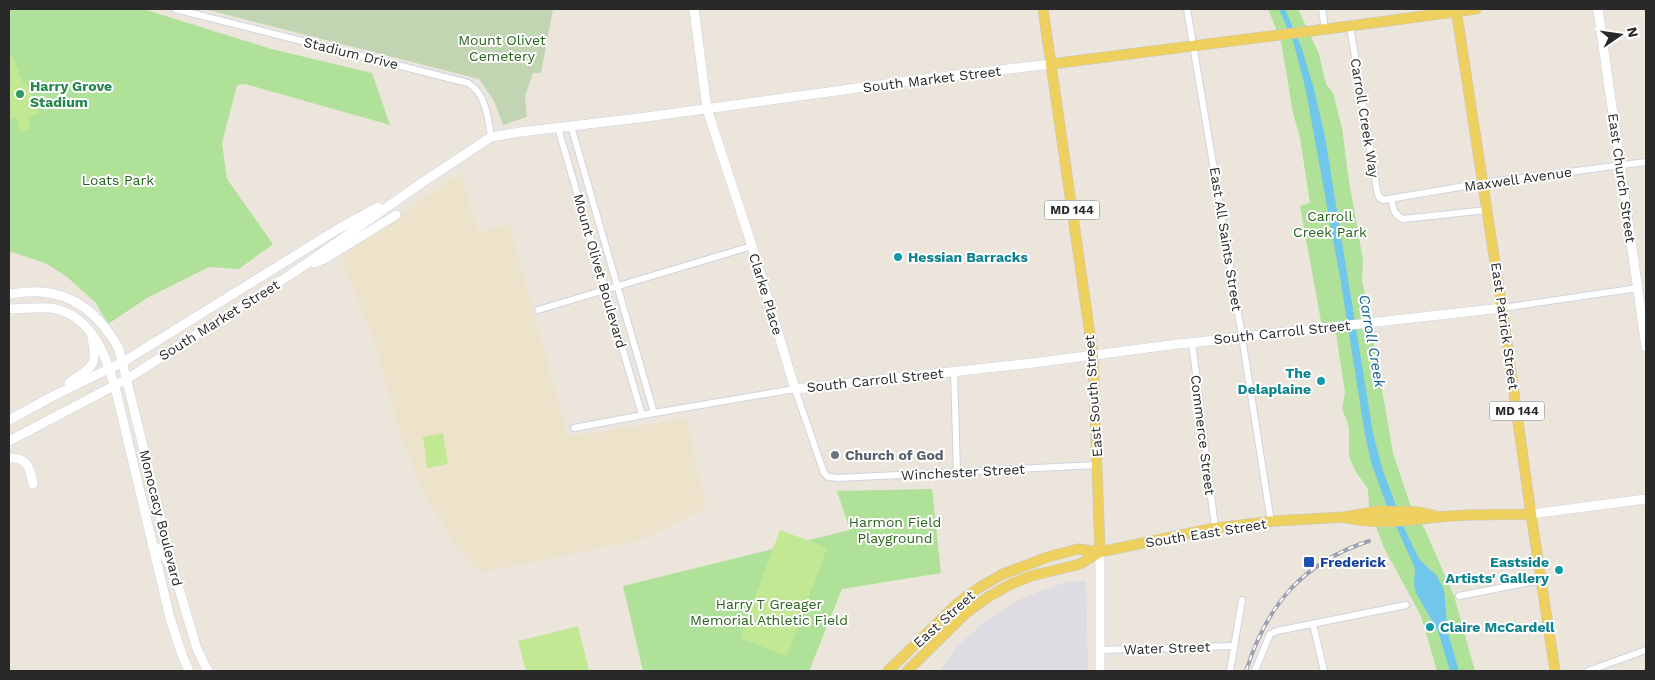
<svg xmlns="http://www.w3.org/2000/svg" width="1655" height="680" font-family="'Work Sans',sans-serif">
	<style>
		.industrial { fill: #dedce3 }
		.education { fill: #ede3cb }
		.green { fill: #afe198 }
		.cemetery { fill: #c2d5b3 }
		.pitch { fill: #c2e894 }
		.water { fill: #70c6eb }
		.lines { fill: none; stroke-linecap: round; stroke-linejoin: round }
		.street-casing { stroke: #d0d3e2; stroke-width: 8 }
		.secondary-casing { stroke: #d0d3e2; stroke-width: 10 }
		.primary-casing { stroke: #c7c7c7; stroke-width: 11 }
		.street { stroke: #fff; stroke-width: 6 }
		.secondary { stroke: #fff; stroke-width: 9 }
		.primary { stroke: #edd05e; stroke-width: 10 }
		.rail-casing { stroke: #9ea0b3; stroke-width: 4 }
		.rail { stroke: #fff; stroke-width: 2; stroke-dasharray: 5.5; stroke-linecap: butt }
		.leisure-dot { fill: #2e9e5b; stroke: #fff; stroke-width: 2 }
		.culture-dot { fill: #0f9aa8; stroke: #fff; stroke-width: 2 }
		.worship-dot { fill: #6b7280; stroke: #fff; stroke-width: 2 }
		.transit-dot { fill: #1a4fb4; stroke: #fff; stroke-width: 2 }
		.labels { text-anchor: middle; stroke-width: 4; stroke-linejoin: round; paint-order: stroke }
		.shield { fill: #fff; stroke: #696969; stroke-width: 1 }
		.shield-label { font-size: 12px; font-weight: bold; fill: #292929 }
		.park-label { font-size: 14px; fill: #28641b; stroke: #fff }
		.street-label { font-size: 14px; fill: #292929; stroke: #fff }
		.leisure-label { font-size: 14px; font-weight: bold; fill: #27864d; stroke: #fff; text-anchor: start }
		.culture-label { font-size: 14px; font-weight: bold; fill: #0d838f; stroke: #fff; text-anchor: start }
		.worship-label { font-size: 14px; font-weight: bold; fill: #5b616d; stroke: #fff; text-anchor: start }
		.transit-label { font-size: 14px; font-weight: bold; fill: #164399; stroke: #fff; text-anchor: start }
		.water-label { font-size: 15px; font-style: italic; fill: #106396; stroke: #fff }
	</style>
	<rect width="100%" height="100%" fill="#ebe5db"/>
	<polygon class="industrial" points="1086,581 1088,671 940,671 957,646 988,619 1024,597 1067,582"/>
	<polygon class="education" points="460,173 479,232 509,224 568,437 686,418 706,508 640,540 482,572 457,547 426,497 401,437 373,338 341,257"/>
	<g class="green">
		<polygon points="9,9 143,9 271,49 372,73 390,125 245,84 237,85 222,143 227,179 273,244 239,269 209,267 147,298 108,324 96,303 67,277 47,264 9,251"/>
		<polygon points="1268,9 1298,9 1319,54 1326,84 1333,93 1342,128 1348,175 1363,260 1362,280 1369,315 1393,453 1410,504 1425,530 1454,596 1475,671 1437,671 1421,616 1384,548 1369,507 1368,489 1356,472 1349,457 1349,429 1347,421 1342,409 1345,393 1335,326 1322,327 1300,206 1310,203 1300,138 1293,113 1281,41"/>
		<polygon points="932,489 941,573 842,589 809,671 643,671 623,586 850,530 837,491"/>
	</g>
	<polygon class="cemetery" points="204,9 553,9 541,73 533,73 525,96 527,117 503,125 494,101 479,79"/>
	<g class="pitch">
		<polygon points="9,54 14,60 23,83 27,83 35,105 37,105 39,114 28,117 31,128 21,132 16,117 9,119"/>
		<polygon points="443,433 448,464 427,468 423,437"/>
		<polygon points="780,530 827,548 787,656 740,638"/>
		<polygon points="578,626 589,671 526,671 518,641"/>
	</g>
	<polygon class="water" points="1279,9 1285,9 1288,16 1302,49 1314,89 1325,137 1373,433 1382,468 1405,530 1419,559 1437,576 1444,590 1448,633 1459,671 1450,671 1438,631 1416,593 1414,585 1415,568 1386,504 1371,462 1365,435 1341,283 1306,91 1294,44"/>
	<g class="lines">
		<g class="street-casing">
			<g id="street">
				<path d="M175,9l293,74c18,11 20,35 23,54"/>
				<polyline points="1187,9 1242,337 1271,522"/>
				<polyline points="1322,9 1325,29"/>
				<polyline points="1350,26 1377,191 1379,197 1383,200 1483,183 1646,162"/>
				<polyline points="571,126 654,413"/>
				<polyline points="558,128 642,415"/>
				<path d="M1391,199c2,9 3,16 12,20l84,-9"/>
				<polyline points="1502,308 1638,288"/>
				<polyline points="538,310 752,246"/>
				<polyline points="1192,342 1215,528"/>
				<polyline points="954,372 957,472"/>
				<polyline points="574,428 654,413 795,389 824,473 828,477 838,478 1098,465"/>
				<polyline points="1459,596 1541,580"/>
				<polyline points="1313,624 1324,671"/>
				<polyline points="1099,650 1234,646"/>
				<polyline points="1230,671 1242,600"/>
				<polyline points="1255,671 1270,634 1277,631 1406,605"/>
				<polyline points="1588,671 1646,650"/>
			</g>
		</g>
		<g class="secondary-casing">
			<g id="secondary">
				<polyline points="694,9 707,109 752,246 795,389 1033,363 1178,344"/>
				<polyline points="1598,9 1646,347"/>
				<polyline points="314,263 324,259 396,215"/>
				<path d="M9,294c10,-1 21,-3 31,-2 37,2 62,26 79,57l55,223 23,77 11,22"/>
				<path d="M9,309c14,0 28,-2 42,-1 42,6 57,52 66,87l53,223 12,37 7,16"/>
				<polyline points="1180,344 1502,308"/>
				<path d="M69,383c21,-16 30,-15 23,-45"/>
				<polyline points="9,420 55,395 123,362 338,229 378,207"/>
				<polyline points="9,441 127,379 293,273 420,184 491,137 520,132 639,118 923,79 1051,64"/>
				<path d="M9,458c19,-1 21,10 24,26"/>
				<polyline points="1531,514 1646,499"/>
				<polyline points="152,545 162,551 169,564"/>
				<polyline points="1100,552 1100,671"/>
			</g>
		</g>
		<g class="primary-casing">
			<g id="primary">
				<polyline points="1043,9 1093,355 1100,552"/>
				<polyline points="1456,9 1503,315 1531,514 1555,671"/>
				<polyline points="1051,64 1350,26 1476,9"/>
				<path d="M1347,518c31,7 61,2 92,-1 30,-3 61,-2 92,-3"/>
				<polyline points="888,671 958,603 980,587 1003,574 1048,557 1078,549 1100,552 1215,528 1275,521 1344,517 1379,511 1419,512 1440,517"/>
				<polyline points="907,671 966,613 988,597 1011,584 1031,576 1080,564 1100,552"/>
			</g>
		</g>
		<use href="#street" class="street"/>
		<use href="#secondary" class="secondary"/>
		<use href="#primary" class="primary"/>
		<g class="rail-casing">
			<path id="rail" d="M1246,671c21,-66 56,-108 123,-130"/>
		</g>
		<use href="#rail" class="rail"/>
	</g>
	<circle class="leisure-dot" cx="20" cy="94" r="5"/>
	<g class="culture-dot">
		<circle cx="898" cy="257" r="5"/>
		<circle cx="1321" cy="381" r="5"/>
		<circle cx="1559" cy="570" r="5"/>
		<circle cx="1430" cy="627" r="5"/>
	</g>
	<circle class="worship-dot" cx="835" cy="455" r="5"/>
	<rect class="transit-dot" x="1303" y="556" width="12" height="12" rx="2.5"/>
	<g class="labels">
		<g class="shield">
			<rect x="1044.5" y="200.5" width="55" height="19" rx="4"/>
			<rect x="1489.5" y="401.5" width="55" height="19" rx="4"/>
		</g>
		<g class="shield-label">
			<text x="1072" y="214">MD 144</text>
			<text x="1517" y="415">MD 144</text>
		</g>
		<g class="park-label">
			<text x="502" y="45">Mount Olivet<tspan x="502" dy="16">Cemetery</tspan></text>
			<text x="118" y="185">Loats Park</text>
			<text x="1330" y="221">Carroll<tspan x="1330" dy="16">Creek Park</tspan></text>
			<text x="895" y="527">Harmon Field<tspan x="895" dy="16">Playground</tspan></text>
			<text x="769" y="609">Harry T Greager<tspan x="769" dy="16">Memorial Athletic Field</tspan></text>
		</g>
		<g class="street-label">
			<text transform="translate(351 53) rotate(14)" y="5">Stadium Drive</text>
			<text transform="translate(932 79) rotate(-7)" y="5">South Market Street</text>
			<text transform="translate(1365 118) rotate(81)" y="5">Carroll Creek Way</text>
			<text transform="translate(1622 178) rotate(82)" y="5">East Church Street</text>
			<text transform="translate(1518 179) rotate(-8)" y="5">Maxwell Avenue</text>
			<text transform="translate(1226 239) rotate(81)" y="5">East All Saints Street</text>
			<text transform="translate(600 271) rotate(74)" y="5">Mount Olivet Boulevard</text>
			<text transform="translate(766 294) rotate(73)" y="5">Clarke Place</text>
			<text transform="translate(219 320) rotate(-32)" y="5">South Market Street</text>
			<text transform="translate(1505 326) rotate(82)" y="5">East Patrick Street</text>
			<text transform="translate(1282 332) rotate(-6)" y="5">South Carroll Street</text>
			<text transform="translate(875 380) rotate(-6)" y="5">South Carroll Street</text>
			<text transform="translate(1093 396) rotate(-94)" y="5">East South Street</text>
			<text transform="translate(1203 435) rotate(83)" y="5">Commerce Street</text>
			<text transform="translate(963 472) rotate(-3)" y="5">Winchester Street</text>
			<text transform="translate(161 518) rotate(76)" y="5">Monocacy Boulevard</text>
			<text transform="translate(1206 533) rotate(-9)" y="5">South East Street</text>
			<text transform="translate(944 619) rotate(-42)" y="5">East Street</text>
			<text transform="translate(1167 648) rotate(-2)" y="5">Water Street</text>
		</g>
		<g class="leisure-label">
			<text x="30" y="91">Harry Grove<tspan x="30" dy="16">Stadium</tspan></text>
		</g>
		<g class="culture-label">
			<text x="908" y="262">Hessian Barracks</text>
			<text x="1311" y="378" text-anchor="end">The<tspan x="1311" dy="16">Delaplaine</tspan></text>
			<text x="1549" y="567" text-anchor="end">Eastside<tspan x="1549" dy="16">Artists' Gallery</tspan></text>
			<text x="1440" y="632">Claire McCardell</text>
		</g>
		<g class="worship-label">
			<text x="845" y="460">Church of God</text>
		</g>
		<g class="transit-label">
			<text x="1320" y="567">Frederick</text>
		</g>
		<g class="water-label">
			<text transform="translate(1372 341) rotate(80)" y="5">Carroll Creek</text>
		</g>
	</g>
	<rect width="1655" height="680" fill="none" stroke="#292929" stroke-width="20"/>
	<g transform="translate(1620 35) rotate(77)" stroke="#ffffff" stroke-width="4" paint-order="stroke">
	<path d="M0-4L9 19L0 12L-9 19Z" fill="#292929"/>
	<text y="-8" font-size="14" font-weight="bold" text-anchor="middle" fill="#292929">N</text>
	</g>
</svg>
